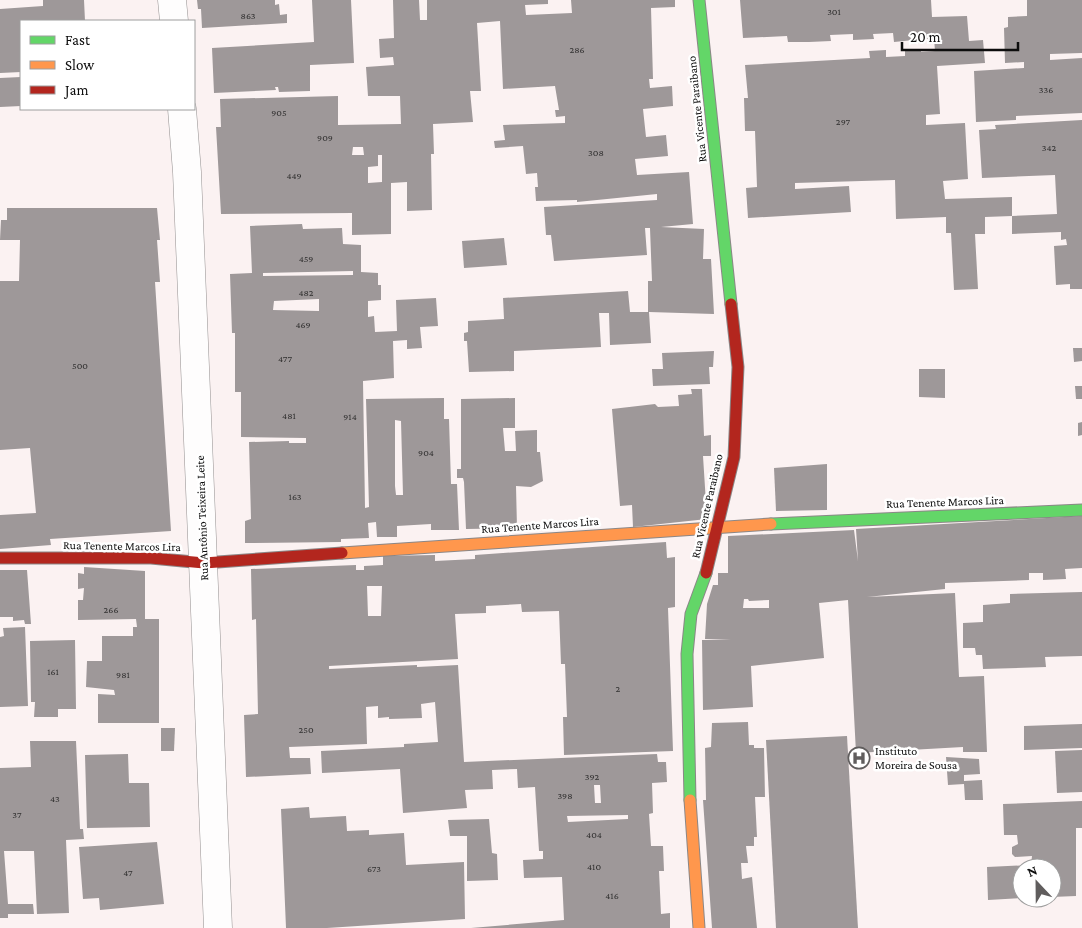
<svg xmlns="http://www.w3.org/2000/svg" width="1082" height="928" font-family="'Crimson Pro',serif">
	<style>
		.building { fill: #9e9899; fill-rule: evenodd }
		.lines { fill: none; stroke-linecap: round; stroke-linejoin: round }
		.street-casing { stroke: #949090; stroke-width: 29 }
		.fast-casing { stroke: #8b8787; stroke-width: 13 }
		.slow-casing { stroke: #8b8787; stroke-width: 13 }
		.jam-casing { stroke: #8b8787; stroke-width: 13 }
		.street { stroke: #fefdfd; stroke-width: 28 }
		.fast { stroke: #63d668; stroke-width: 11 }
		.slow { stroke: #ff974d; stroke-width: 11 }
		.jam { stroke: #b3261e; stroke-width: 11 }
		.labels { text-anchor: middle; stroke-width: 5; stroke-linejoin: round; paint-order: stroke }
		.number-label { font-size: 10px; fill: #313030 }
		.street-label { font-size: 12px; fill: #0d0d0d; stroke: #fff }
		.poi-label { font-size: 12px; fill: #0d0d0d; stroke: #fff; text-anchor: start }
	</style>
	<rect width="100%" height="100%" fill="#fbf2f2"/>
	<g class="building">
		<polygon points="43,0 84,0 85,21 21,21 21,72 0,73 0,9 43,6"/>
		<polygon points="197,0 275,0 275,5 279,4 280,15 287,14 287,23 202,28 201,9 198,9"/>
		<polygon points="312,0 351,0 354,63 310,65 310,91 279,92 278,87 275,87 276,90 214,93 212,48 314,42"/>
		<path d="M393,0h26l1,20h7v-20h121v4l-23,1 1,10 46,-2 -1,-13h104v7l-24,1 2,71h-4l1,9 22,-2 1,20 -30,3 3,28 20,-2 2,21 -33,3 2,16 52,-3 4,52 -32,3 43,2 -1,30h8l3,55 -65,-2 2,31 -41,2 -1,-32h-10l2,34 -87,4v20l-45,1 -2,-31h-3v-8l4,-1v-11l36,-2 -1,-21 125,-7 2,21h18v-31h4l-2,-53h-5l2,27 -93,6 -3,-26h-5l-2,-28 113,-7v-6l-80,8v-2l-41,1 -1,-14h3l-1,-14 -11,1 -3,-28 -28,2 -1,-7 11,-1 -2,-15 62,-2v-7l-9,1 -1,-7h4l-4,-24 -52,3 -3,-68 -23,2 4,68h-11l3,31 -40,2 1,30h-3l1,56 -25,1v-29l-16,1v51l-39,1v-22l-131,1 -5,-87h5l-1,-28 118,-3v29l63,-1 -1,-28h-32l-2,-29 28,-2 -1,-8 -13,1 -1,-19 15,-1zM353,147h10l1,8h-12zM378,155h4v27l-14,1v-16l10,-1z"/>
		<polygon points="740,0 931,0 932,17 967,16 969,41 983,40 985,63 937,66 940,114 926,115 926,125 965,123 968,179 943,181 945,199 1012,197 1012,216 1057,214 1055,175 982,178 979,130 996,129 995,125 1082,120 1082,289 1070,289 1070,284 1056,285 1054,246 1067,245 1066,239 1061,240 1061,232 1012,234 1012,216 985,217 985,234 975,234 978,289 954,290 951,233 946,233 946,217 896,219 895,180 795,183 795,189 849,186 851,212 748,218 746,188 757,187 755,131 745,131 744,98 748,98 745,65 870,58 869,51 886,50 886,57 905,56 905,50 921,49 921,52 935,51 934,38 894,42 893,33 873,34 874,39 853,40 853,34 830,35 831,41 809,42 788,42 787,36 743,38"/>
		<polygon points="1027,0 1082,0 1082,53 1050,54 1050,60 1082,58 1082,113 1016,116 1016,120 976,122 974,71 1024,68 1024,62 1005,63 1004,28 1008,27 1008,17 1027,16"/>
		<polygon points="21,77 21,106 0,107 0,78"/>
		<polygon points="7,208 157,208 160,240 157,240 160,282 155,282 171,531 50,539 51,545 0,549 0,515 36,513 30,448 0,450 0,281 19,281 20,240 0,240 1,220 7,220"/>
		<path d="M302,224l1,5 39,-1 1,16 18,1v27l17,1v12h3v15l-13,1v16l6,-1 1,16 22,-1 -1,-31 40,-2 2,28 -18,1 2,21 -15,1v-9l-14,1 1,37 -31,3 2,127 4,-1 -3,-108 78,-1v21h5l2,65h6l2,46h-28v-6l-34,2v11h-20l-1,-15 -8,1 1,15 -28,1v3l-96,1v-22l6,-2 -2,-77 40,-1v2h17v-5l-65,-1v-45h-6v-59h-3l-2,-59 22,-1 -2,-47zM353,271v4l-90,1v-3zM319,299v12l-46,-1 1,-9zM395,420l6,1 2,74h-7l-1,-9z"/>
		<polygon points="504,238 507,265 464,268 462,241"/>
		<polygon points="1073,348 1082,348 1082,361 1074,362"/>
		<polygon points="714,351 713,367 709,367 710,384 653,386 652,369 663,369 662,353"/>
		<polygon points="919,369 945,369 945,398 919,397"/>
		<polygon points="1075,386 1082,386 1082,399 1076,399"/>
		<polygon points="691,389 702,389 704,436 711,435 711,456 703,456 707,519 633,527 632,505 620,506 612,409 655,404 658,407 679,406 678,395 692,394"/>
		<polygon points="515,398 515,428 503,428 505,451 516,451 515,431 537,430 537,452 540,452 543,481 531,487 516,486 517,528 466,529 464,482 463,478 457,478 457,469 461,469 461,399"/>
		<polygon points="1082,422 1082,435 1078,436 1078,423"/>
		<polygon points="827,464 827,510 776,511 774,468"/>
		<path d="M1082,516v52l-17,1 1,10 -23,1v-7h-14v7l-84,3v6l-78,8 88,-4 4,84 25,-1 3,76h-24v-5l-107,6 -8,-153 -29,3 5,55 -73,8 2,41 -50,3 -1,-70h29l-26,-1 2,-35 6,-19h5v-12h10v-37l126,-6 4,31 -2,-32zM744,599h4l1,2 20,-1v8h-26z"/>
		<path d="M666,542l1,16 8,-1v50l-7,1 5,143 -109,4 -1,-38h4l-2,-53h-4l-2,-53 -37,1 -1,-8 -35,2v7l-31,1 3,45 -129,7v3l88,-4v2l41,-2 6,97 193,-8 1,8h8l1,20 -15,1 1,30 -4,1 2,32h12l1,25h-5l2,43 9,-1v15h-199l93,-8 -2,-43 -38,1 -1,-18 20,-1v-8h-4l-4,-64 -17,1 -1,-19 -25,1 1,19 -28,1 2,18 -64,5 -3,-44 -78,4 -1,-22 83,-4v-3l34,-2 -3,-40 -14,2 1,14 -33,1v-2l-11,1v-12l-12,1 1,37 -78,3 1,11h20l1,16 -65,3 -2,-62 14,-1 -2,-95 -4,1 -1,-51 105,-4v5h8v-4l19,-1v-9l52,-1v6l40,-2v-4zM367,586h15l-1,30h-13zM594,785h6l1,18h-6zM628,815v4l-60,3 -1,-6z"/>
		<polygon points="84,567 145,571 145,619 159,619 159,723 98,723 98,694 115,695 114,690 86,687 87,661 102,661 102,636 133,636 133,627 137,627 136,619 78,620 78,600 83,600 84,588 78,589 78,573 84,574"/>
		<polygon points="0,570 27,570 31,624 25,624 24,620 13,621 13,617 0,617"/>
		<polygon points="1082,592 1082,656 1045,657 1046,667 983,669 982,655 976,655 975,648 963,648 963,623 983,622 983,605 1010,603 1010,594"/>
		<polygon points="25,627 28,706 0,707 0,637 4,636 3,628"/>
		<polygon points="75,640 76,709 58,709 58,717 34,717 35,702 31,702 30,641"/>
		<polygon points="748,722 749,745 754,745 754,748 764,748 765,797 755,797 757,837 754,837 754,846 746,846 748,863 741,863 742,879 752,877 757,928 712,928 703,800 706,800 705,748 711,747 712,723"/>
		<polygon points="1082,724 1082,748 1024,750 1024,726"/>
		<polygon points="161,728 175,728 174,751 161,751"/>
		<polygon points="847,736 858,928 776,928 766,740"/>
		<polygon points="30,741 76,741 80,829 83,829 84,839 66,840 69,913 37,914 34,851 4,851 8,904 33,904 34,914 8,914 8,918 0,918 0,768 31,767"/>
		<polygon points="1082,750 1082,792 1057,793 1055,751"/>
		<polygon points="128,754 129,783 149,783 150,827 87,828 85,755"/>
		<polygon points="946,757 979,759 980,774 964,775 964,781 982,780 983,800 965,800 964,784 948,785"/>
		<polygon points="1082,801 1082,828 1076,828 1076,896 1052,897 1052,868 1022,868 1022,898 988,900 987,867 1031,865 1032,856 1015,857 1012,854 1012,847 1018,844 1017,835 1004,835 1003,804"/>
		<polygon points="309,807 310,818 346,816 347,831 369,830 369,835 404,833 406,865 464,862 465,919 327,928 286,928 281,809"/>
		<polygon points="489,819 492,853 497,854 498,880 467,881 467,836 450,836 448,820"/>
		<polygon points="157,842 164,904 100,910 99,898 83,899 79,847"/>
	</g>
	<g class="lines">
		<g class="street-casing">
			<g id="street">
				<polyline points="172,0 174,21"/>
				<polyline points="182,109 187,172 218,928"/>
			</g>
		</g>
		<g class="fast-casing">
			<g id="fast">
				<polyline points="699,0 731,304"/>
				<polyline points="771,524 1082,510"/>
				<polyline points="690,800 687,654 691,614 706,573"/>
			</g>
		</g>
		<g class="slow-casing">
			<g id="slow">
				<polyline points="342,553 771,524"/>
				<polyline points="690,800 699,928"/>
			</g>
		</g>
		<g class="jam-casing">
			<g id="jam">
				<polyline points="0,558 151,558 204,563 342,553"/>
				<polyline points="706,573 734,457 738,367 731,304"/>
			</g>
		</g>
		<use href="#street" class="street"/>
		<use href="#fast" class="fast"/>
		<use href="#slow" class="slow"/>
		<use href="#jam" class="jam"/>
	</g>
	<defs>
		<g id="hospital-ring" transform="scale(1.125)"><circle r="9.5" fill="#fff" stroke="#605d5d" stroke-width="1.5"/><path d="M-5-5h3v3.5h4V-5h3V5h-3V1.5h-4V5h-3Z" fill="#605d5d"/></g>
	</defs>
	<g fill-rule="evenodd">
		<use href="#hospital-ring" x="859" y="758"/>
	</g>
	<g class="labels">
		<g class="number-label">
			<text x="834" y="15">301</text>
			<text x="248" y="19">863</text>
			<text x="577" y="53">286</text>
			<text x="1046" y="93">336</text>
			<text x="279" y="116">905</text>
			<text x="843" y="125">297</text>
			<text x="325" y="141">909</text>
			<text x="1049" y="151">342</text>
			<text x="596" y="156">308</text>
			<text x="294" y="179">449</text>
			<text x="306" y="262">459</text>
			<text x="306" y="296">482</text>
			<text x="303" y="328">469</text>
			<text x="285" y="362">477</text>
			<text x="80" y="369">500</text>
			<text x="289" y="419">481</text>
			<text x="350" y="420">914</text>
			<text x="426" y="456">904</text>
			<text x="295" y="500">163</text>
			<text x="111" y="613">266</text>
			<text x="53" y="675">161</text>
			<text x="123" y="678">981</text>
			<text x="618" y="692">2</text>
			<text x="306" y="733">250</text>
			<text x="592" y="780">392</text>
			<text x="565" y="799">398</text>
			<text x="55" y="802">43</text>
			<text x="17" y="818">37</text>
			<text x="594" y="838">404</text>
			<text x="594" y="870">410</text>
			<text x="374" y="872">673</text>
			<text x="128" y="876">47</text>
			<text x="612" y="899">416</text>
		</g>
		<g class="street-label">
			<text transform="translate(697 109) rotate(-96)" y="4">Rua Vicente Paraibano</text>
			<text transform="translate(945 502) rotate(-2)" y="4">Rua Tenente Marcos Lira</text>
			<text transform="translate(707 506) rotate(-77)" y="4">Rua Vicente Paraibano</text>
			<text transform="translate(202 518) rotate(-92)" y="4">Rua Antônio Teixeira Leite</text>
			<text transform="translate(540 525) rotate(-4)" y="4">Rua Tenente Marcos Lira</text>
			<text transform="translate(122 546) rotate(1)" y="4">Rua Tenente Marcos Lira</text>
		</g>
		<g class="poi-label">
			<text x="875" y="755">Instituto<tspan x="875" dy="14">Moreira de Sousa</tspan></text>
		</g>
	</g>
	<rect x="20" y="20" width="175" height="90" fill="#ffffff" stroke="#9e9e9e"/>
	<rect x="30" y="36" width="25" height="8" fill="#63d668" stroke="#9e9e9e"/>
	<text x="65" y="45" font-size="15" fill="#0d0d0d">Fast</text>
	<rect x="30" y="61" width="25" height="8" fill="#ff974d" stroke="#9e9e9e"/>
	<text x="65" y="70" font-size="15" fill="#0d0d0d">Slow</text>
	<rect x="30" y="86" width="25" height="8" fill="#b3261e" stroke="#9e9e9e"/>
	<text x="65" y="95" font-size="15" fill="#0d0d0d">Jam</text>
	<g transform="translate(1037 883) rotate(338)"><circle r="24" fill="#ffffff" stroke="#9e9e9e"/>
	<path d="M0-4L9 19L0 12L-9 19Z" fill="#605d5d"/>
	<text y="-8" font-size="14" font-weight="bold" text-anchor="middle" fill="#0d0d0d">N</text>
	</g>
	<path d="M902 42v8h116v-8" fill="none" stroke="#0d0d0d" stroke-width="2.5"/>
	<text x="910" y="42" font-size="15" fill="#0d0d0d" stroke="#ffffff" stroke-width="4" paint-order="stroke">20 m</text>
</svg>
